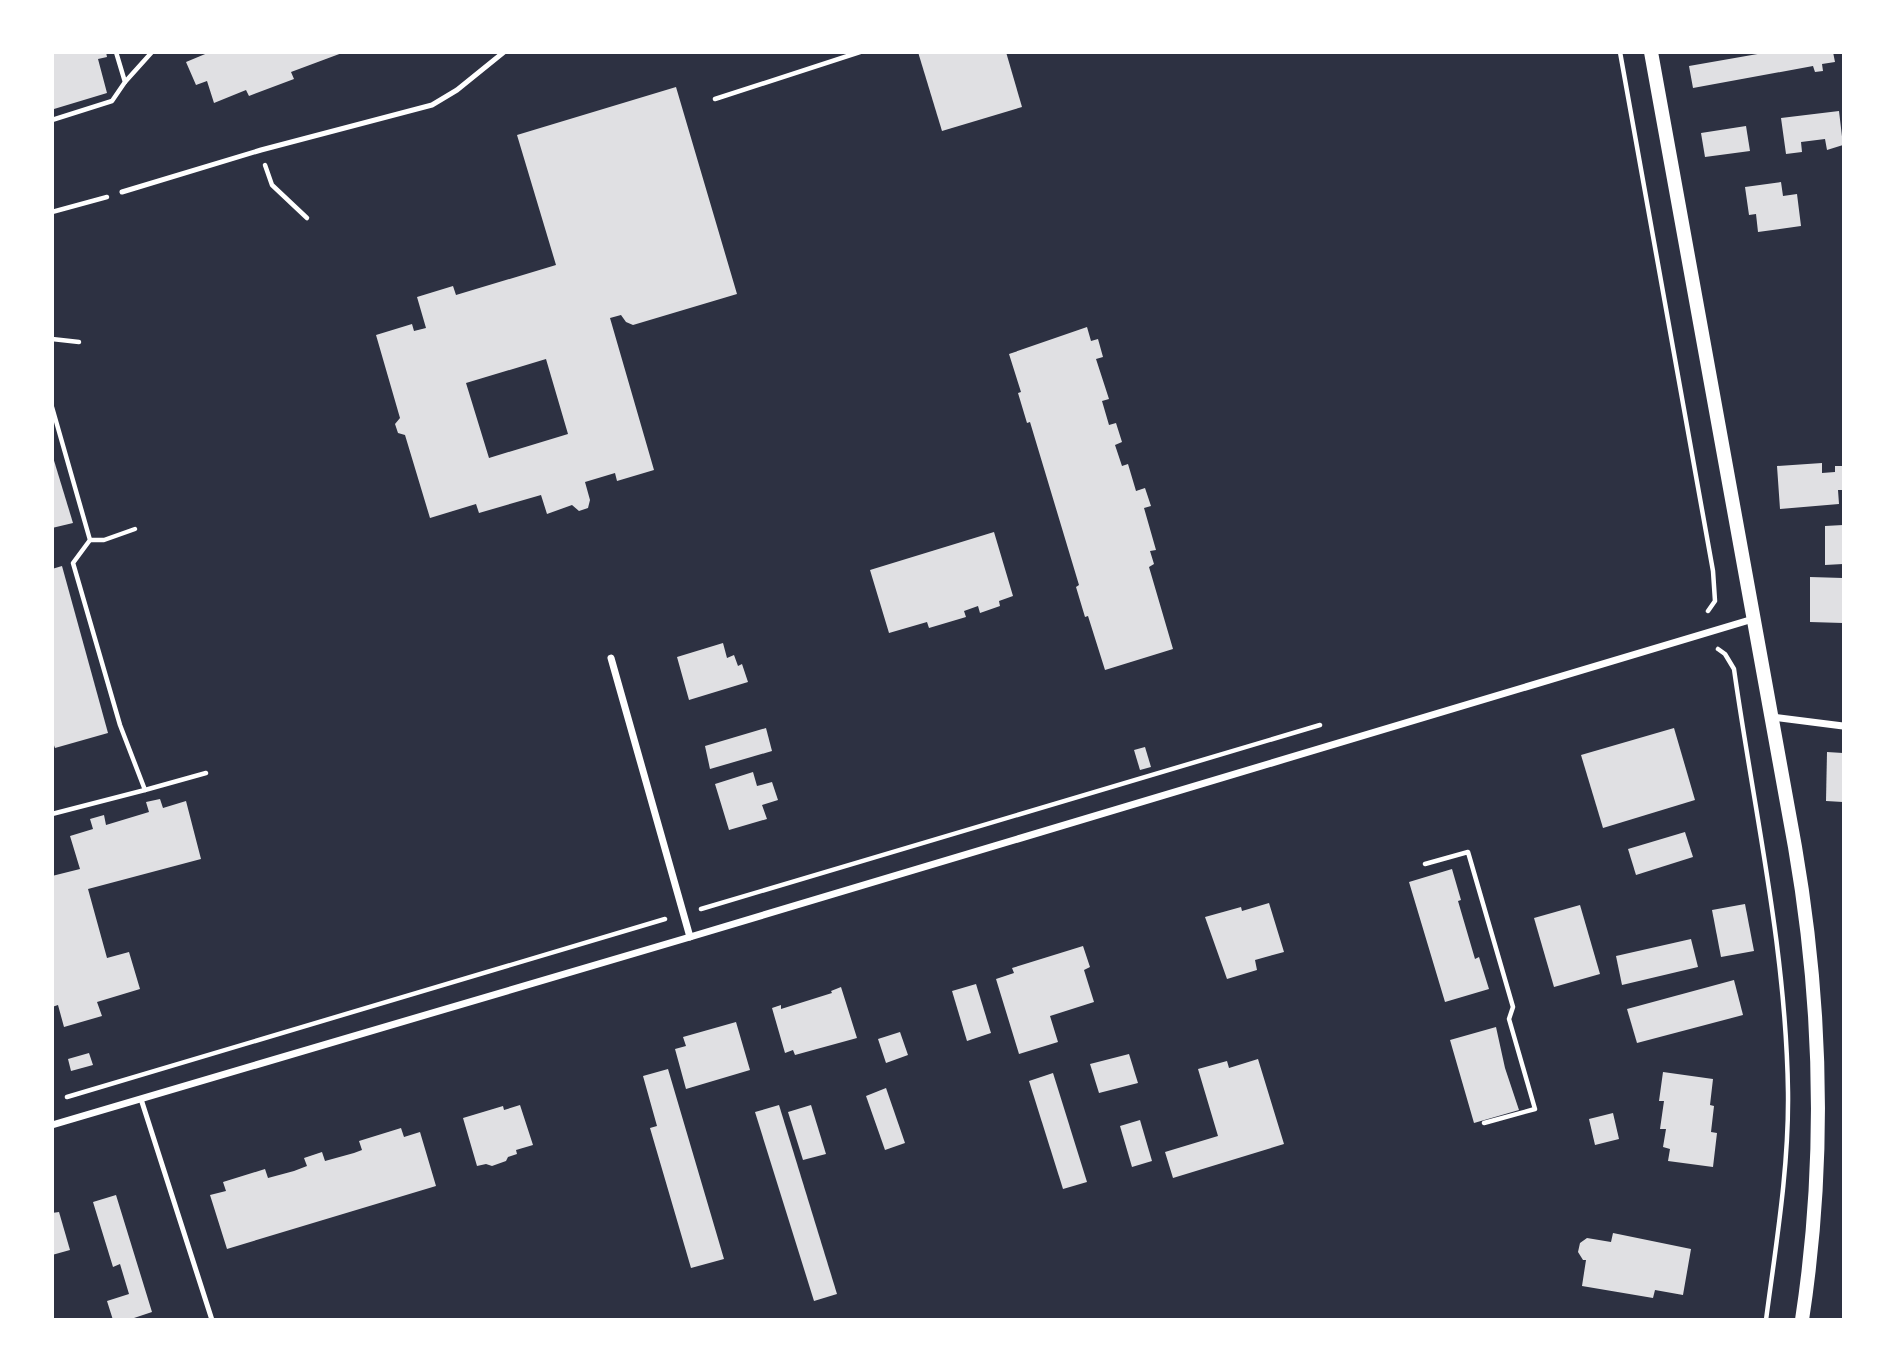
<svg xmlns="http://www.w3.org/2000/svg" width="1896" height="1372" font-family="Signika,sans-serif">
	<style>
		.building { fill: #e0e0e3; fill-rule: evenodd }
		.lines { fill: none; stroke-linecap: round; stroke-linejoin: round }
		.path { stroke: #fff; stroke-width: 4.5 }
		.service { stroke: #fff; stroke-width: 5 }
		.minor { stroke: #fff; stroke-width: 7 }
		.secondary { stroke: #fff; stroke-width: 14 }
	</style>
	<rect width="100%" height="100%" fill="#2d3142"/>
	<g class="building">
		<polygon points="52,52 106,52 107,57 98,59 107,93 54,109"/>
		<polygon points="210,52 342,52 342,53 291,72 294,79 249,96 246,90 214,103 207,81 196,85 186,62"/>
		<polygon points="918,52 1006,52 1022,107 942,131"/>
		<polygon points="1769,52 1833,52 1835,62 1822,64 1823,71 1815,72 1813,66 1693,88 1689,66"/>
		<path d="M676,87l61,207 -104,31 -7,-3 -5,-7 -11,3 44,152 -37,11 -2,-8 -30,9 5,18 -2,8 -9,3 -7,-6 -25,9 -6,-19 -62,18 -3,-9 -46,14 -25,-83 -7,-2 -3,-9 5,-6 -24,-83 36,-11 2,7 12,-3 -9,-31 36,-11 3,9 100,-30 -39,-130zM546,359l22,75 -79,24 -23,-75z"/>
		<polygon points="1839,111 1843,145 1827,150 1825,139 1801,142 1802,152 1786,154 1781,118"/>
		<polygon points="1746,126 1750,151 1705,157 1701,133"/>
		<polygon points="1781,182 1783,196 1797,194 1801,226 1758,232 1756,214 1749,215 1745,187"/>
		<polygon points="1087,327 1091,341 1098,339 1103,357 1096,359 1109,399 1102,401 1109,425 1116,423 1122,442 1115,445 1122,466 1128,464 1136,491 1145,488 1151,506 1144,508 1156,550 1150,551 1154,564 1149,567 1173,649 1105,670 1088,616 1085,617 1076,587 1079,585 1030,422 1027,423 1018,393 1021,392 1009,354"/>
		<polygon points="52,454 73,523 52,528"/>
		<polygon points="1822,463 1822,473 1835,472 1835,466 1843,466 1843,490 1838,490 1839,504 1780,509 1777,466"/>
		<polygon points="1843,525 1843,564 1825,565 1825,526"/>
		<polygon points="994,532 1013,596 999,601 1000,606 980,613 978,606 964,611 966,617 929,628 927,622 889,633 870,570"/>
		<polygon points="62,566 108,733 55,748 52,740 52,569"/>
		<polygon points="1810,577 1843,578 1843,623 1810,622"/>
		<polygon points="723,643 727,658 734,655 738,666 742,664 748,682 689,700 677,657"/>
		<polygon points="766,728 772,751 710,769 705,746"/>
		<polygon points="1674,728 1695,800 1603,828 1581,755"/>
		<polygon points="1145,747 1151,767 1140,770 1134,750"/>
		<polygon points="1827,752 1843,753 1843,802 1826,801"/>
		<polygon points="753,772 757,786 772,782 778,800 762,805 767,819 729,830 715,784"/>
		<polygon points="160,799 163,808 186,801 201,859 88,889 107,958 129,952 140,989 97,1002 102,1016 64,1027 58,1005 52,1007 52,876 80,869 70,836 93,829 90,819 104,815 106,825 149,812 146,802"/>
		<polygon points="1685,832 1693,857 1636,875 1628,849"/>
		<polygon points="1452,869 1461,900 1458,901 1475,959 1479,957 1489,989 1445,1002 1409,882"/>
		<polygon points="1269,903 1284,952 1255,960 1257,970 1227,979 1205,917 1241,907 1242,911"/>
		<polygon points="1745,904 1754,951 1721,957 1712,910"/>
		<polygon points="1580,905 1600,974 1554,987 1534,918"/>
		<polygon points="1691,939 1698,967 1622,985 1616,956"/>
		<polygon points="1083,946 1090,967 1084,970 1094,1002 1050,1016 1058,1042 1019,1054 996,979 1014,973 1012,968"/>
		<polygon points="1734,980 1743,1015 1637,1043 1627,1009"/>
		<polygon points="976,984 991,1033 967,1041 952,991"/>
		<polygon points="841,987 857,1038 795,1055 793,1050 785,1053 772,1008 781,1005 781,1009 832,993 831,991"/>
		<polygon points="736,1022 750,1070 686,1089 675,1049 686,1046 683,1037"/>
		<polygon points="1496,1027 1505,1068 1519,1110 1474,1123 1450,1040"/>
		<polygon points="900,1032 908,1055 886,1063 878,1039"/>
		<polygon points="89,1053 93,1065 71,1071 68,1059"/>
		<polygon points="1129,1054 1138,1083 1099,1093 1090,1064"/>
		<polygon points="1258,1059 1284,1144 1173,1178 1165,1152 1218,1136 1198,1069 1227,1061 1229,1068"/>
		<polygon points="668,1069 724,1259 691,1268 650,1128 657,1126 643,1076"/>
		<polygon points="1663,1072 1713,1079 1710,1105 1714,1106 1711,1132 1717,1133 1713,1167 1668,1161 1670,1149 1663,1147 1666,1129 1660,1129 1664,1101 1659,1101"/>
		<polygon points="1053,1073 1087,1182 1063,1189 1029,1081"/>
		<polygon points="886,1088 905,1143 885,1150 866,1096"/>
		<polygon points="520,1105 533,1145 516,1150 517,1154 508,1157 506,1161 492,1166 486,1164 477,1166 463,1118 503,1106 504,1110"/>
		<polygon points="779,1105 837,1294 814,1301 755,1112"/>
		<polygon points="811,1105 826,1154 803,1160 788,1112"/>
		<polygon points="1613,1113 1619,1139 1595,1145 1589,1119"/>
		<polygon points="1140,1120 1152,1161 1132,1167 1120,1126"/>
		<polygon points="401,1128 404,1137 420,1132 436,1186 227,1249 210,1195 226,1191 223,1182 265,1169 268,1178 294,1171 307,1166 304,1158 322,1152 325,1161 354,1153 362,1150 359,1141"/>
		<polygon points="116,1195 152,1312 128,1320 113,1320 107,1301 129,1294 120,1264 113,1267 93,1202"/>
		<polygon points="59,1212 70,1250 52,1255 52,1213"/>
		<polygon points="1613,1233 1691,1249 1683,1295 1655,1290 1653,1298 1582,1286 1586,1260 1583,1260 1578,1252 1580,1243 1587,1238 1611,1242"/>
	</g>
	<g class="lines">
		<g class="path">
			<polyline points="1620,52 1713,571 1715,601 1708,611"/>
			<polyline points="125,82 152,52"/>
			<polyline points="715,99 860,52"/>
			<polyline points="52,120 112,101 125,82 116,52"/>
			<polyline points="265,165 272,185 307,218"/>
			<polyline points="52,212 107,197"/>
			<polyline points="52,339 79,342"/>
			<polyline points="52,407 90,540 73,563 120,725 145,790 206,773"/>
			<polyline points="90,540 104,540 135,529"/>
			<path d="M1718,649l7,5 9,15c20,142 52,279 54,423 1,76 -12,152 -22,228"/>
			<polyline points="52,814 145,790"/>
			<polyline points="1425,864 1468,852 1513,1007 1509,1019 1535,1109 1484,1123"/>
			<polyline points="701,909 1320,725"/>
			<polyline points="67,1097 665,919"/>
		</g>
		<g class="service">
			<polyline points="122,192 261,150 432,105 457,90 504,52"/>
			<polyline points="141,1099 212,1320"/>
		</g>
		<g class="minor">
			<polyline points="611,658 690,937"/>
			<polyline points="1772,717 1843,726"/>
			<polyline points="52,1125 690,937 1753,619"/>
		</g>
		<path class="secondary" d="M1651,52l144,795c27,156 31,316 7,473"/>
	</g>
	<rect width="1896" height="1372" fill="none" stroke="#ffffff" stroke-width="108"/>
</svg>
